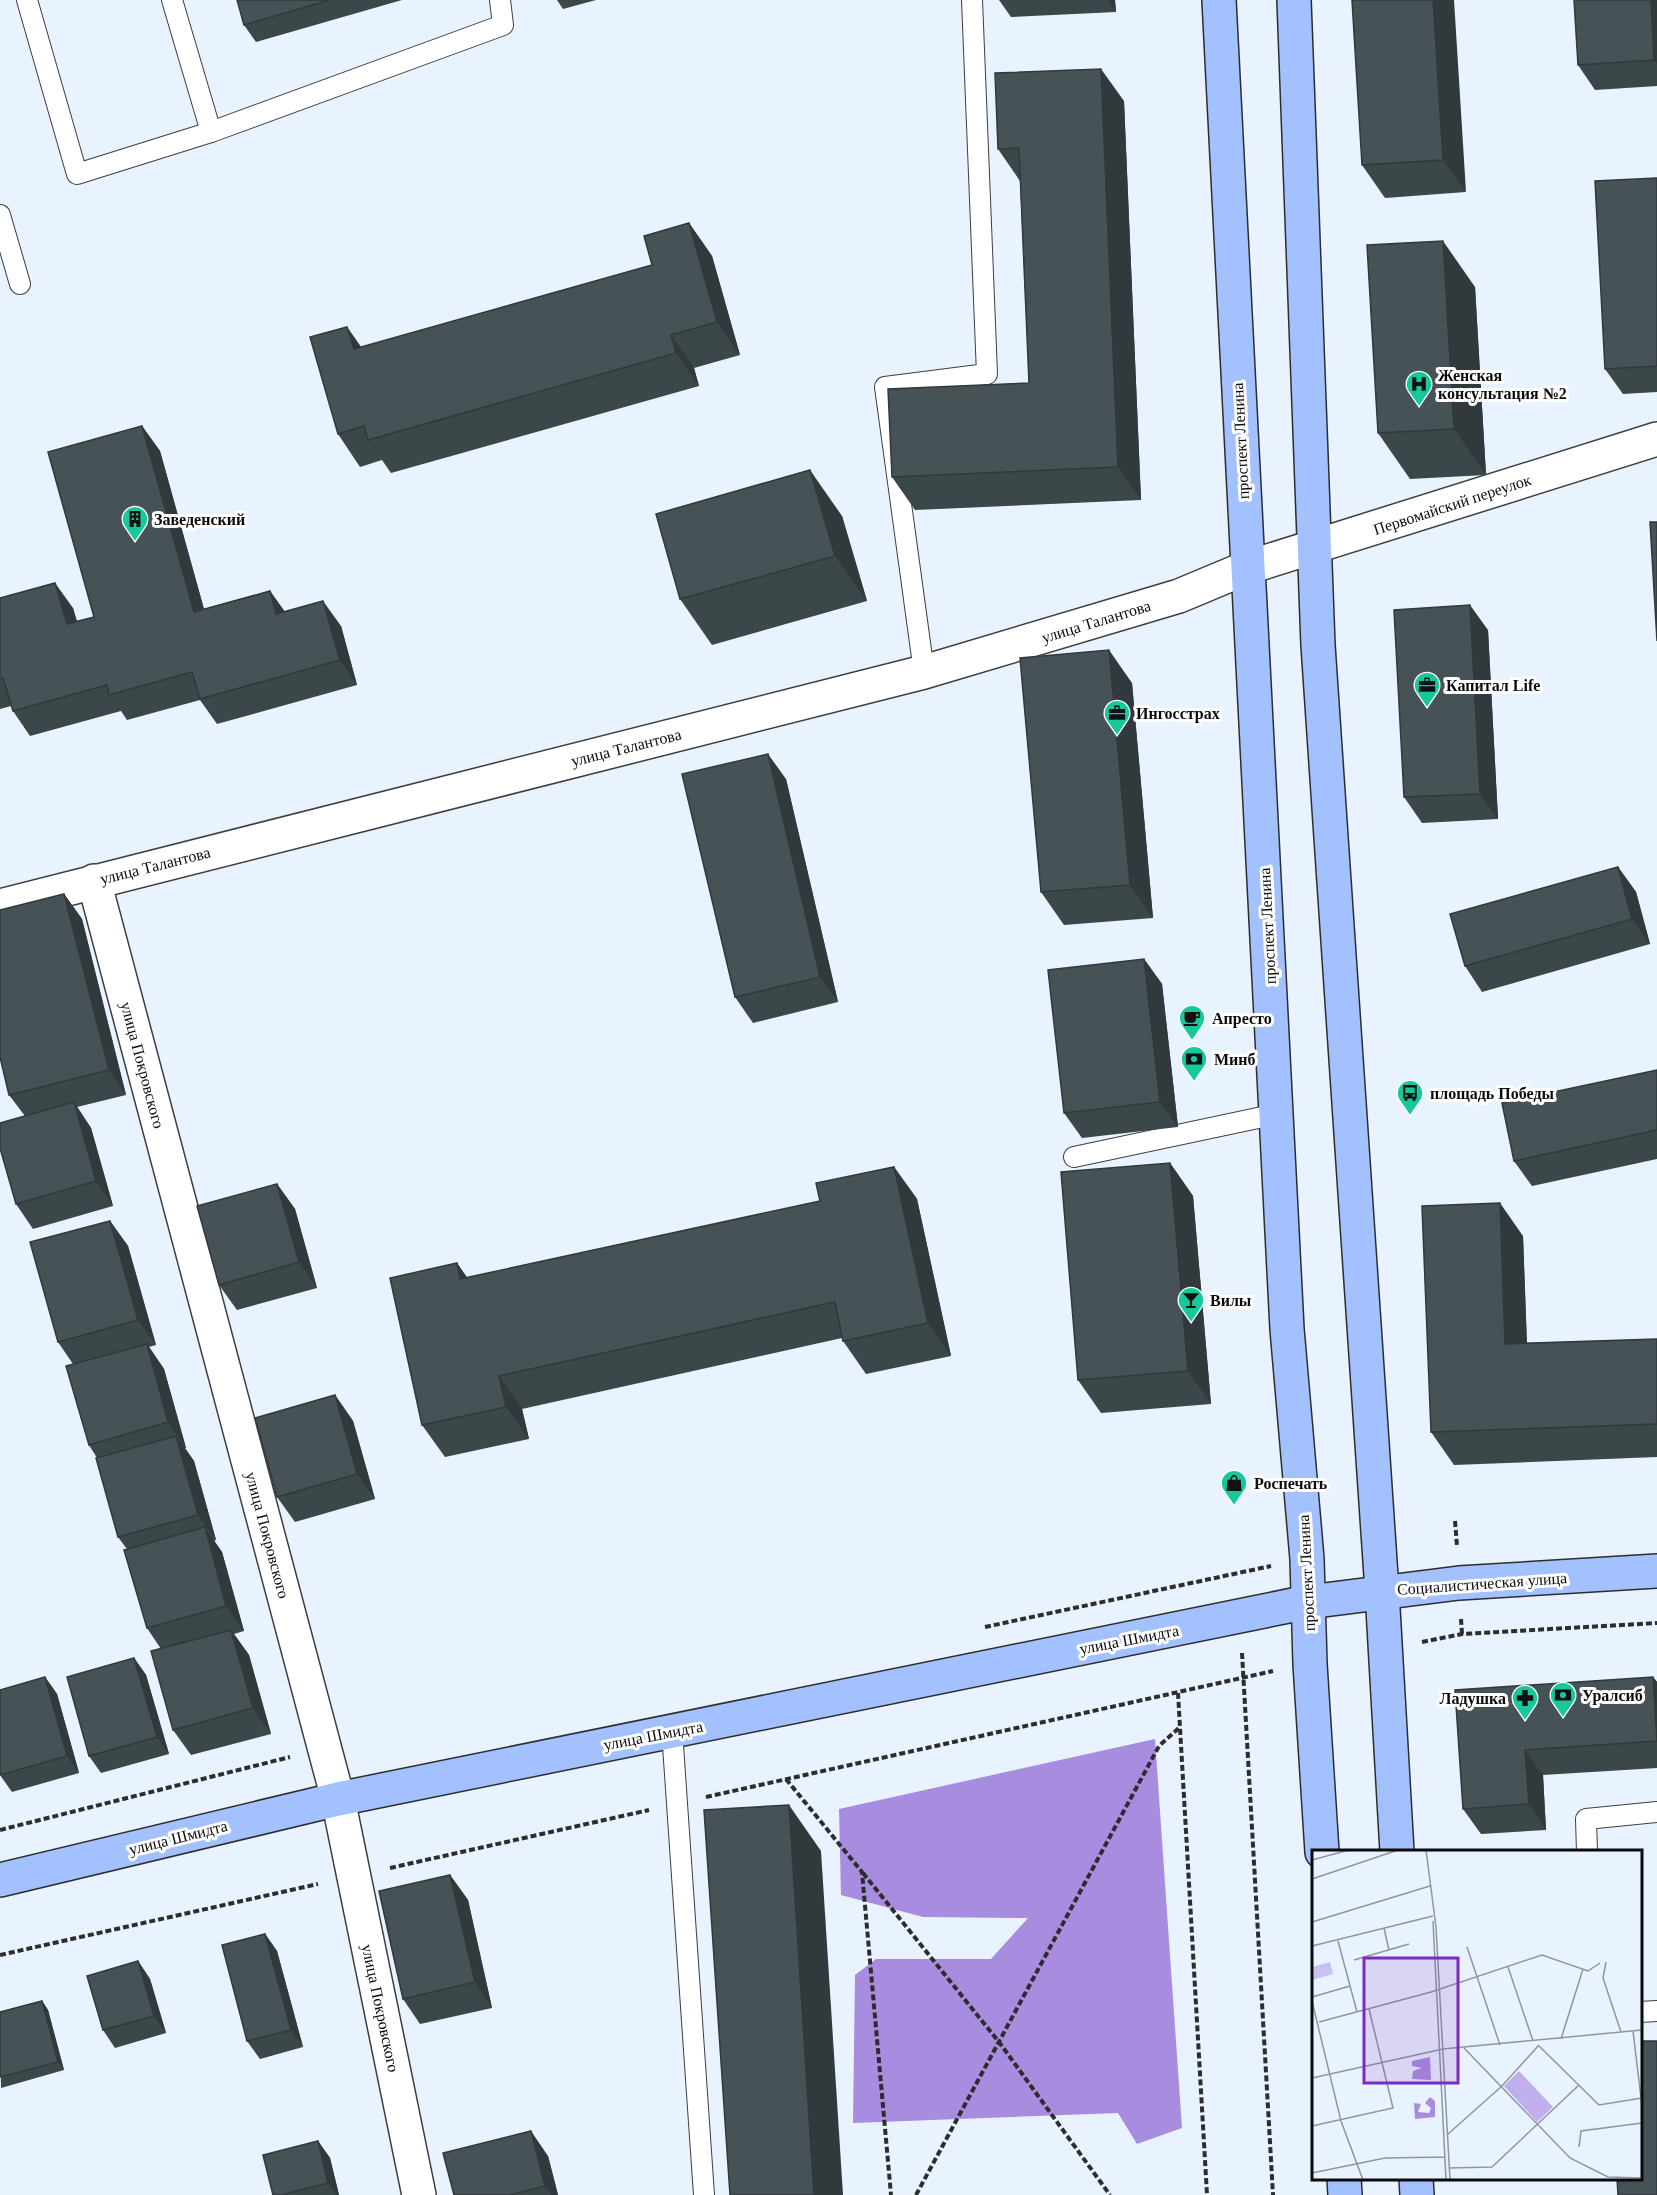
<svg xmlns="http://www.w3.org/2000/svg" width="1657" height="2195" font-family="'Times New Roman',serif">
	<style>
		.forest { fill: #a88ce0 }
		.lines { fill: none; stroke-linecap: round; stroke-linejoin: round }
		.lane-casing { stroke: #3e3e3e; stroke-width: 22 }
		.street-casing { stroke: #3e3e3e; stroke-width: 36 }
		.secondary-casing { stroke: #2d2d2d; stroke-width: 36 }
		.path { stroke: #2d2d2d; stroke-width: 4; stroke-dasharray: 6 3; stroke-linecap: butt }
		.lane { stroke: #fff; stroke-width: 20 }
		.street { stroke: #fff; stroke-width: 33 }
		.secondary { stroke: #a4c1ff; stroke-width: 33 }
		.wall { fill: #3c4749 }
		.shaded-wall { fill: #31393c }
		.building { fill: #465255; stroke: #31393c; stroke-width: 1.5 }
		.labels { text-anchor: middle; stroke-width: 6; stroke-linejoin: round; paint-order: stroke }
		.poi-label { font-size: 16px; font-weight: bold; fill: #0b0b0b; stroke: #fff; text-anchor: start }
		.street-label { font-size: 16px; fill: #0b0b0b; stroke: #fff }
		.inset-road { fill: none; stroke: #90969d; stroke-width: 1.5 }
		.view { fill: #7b2cbf; fill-opacity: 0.15; stroke: #7b2cbf; stroke-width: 3 }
		.inset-edge { fill: none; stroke: #0b0b0b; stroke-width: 3 }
	</style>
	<rect width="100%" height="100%" fill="#e9f2ff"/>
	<polygon class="forest" points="1155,1739 1182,2128 1137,2144 1118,2113 853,2123 855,1975 876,1959 991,1959 1028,1918 923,1917 841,1895 839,1809"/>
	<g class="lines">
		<g class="lane-casing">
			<g id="lane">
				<polyline points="27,0 77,174 211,132 503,25 500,0"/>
				<polyline points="172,0 211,132"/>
				<polyline points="0,215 20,284"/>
				<polyline points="924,672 885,387 987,374 972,0"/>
				<polyline points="1074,1157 1277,1114"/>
				<polyline points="672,1731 704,2195"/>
				<polyline points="1587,1852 1586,1819 1657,1812"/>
				<polyline points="1640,2012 1657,2011"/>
			</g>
		</g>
		<g class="street-casing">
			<g id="street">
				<polyline points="94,881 338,1799 419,2195"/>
				<polyline points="0,906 924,672 1179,596 1246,568 1657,439"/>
			</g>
		</g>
		<g class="secondary-casing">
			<g id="secondary">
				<polyline points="1219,0 1287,1329 1307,1559 1310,1664 1322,1852"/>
				<polyline points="1294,0 1318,645 1382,1591 1397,1852"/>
				<polyline points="0,1880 338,1799 1308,1602 1459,1583 1657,1571"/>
				<polyline points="1344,2178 1345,2195"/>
				<polyline points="1416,2178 1417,2195"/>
			</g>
		</g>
		<g class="path">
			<polyline points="1455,1521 1457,1546"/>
			<polyline points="1461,1619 1462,1634"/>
			<polyline points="985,1627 1271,1566"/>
			<polyline points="1422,1642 1462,1634 1657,1623"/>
			<polyline points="1242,1653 1273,2195"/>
			<polyline points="1178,1693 1207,2195"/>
			<polyline points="786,1779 862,1872 891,2195"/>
			<polyline points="706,1797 1273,1671"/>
			<polyline points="0,1830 290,1757"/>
			<polyline points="390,1868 649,1810"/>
			<polyline points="863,1873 999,2042 1110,2195"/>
			<polyline points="0,1955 318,1884"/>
			<polyline points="916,2195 1159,1746 1180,1727"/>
		</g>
		<use href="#lane" class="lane"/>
		<use href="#street" class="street"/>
		<use href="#secondary" class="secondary"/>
	</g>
	<g class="wall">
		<polygon points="237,0 402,0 256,42 244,25"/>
		<polygon points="557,0 596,0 563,9"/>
		<polygon points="999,0 1115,0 1116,12 1011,17"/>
		<polygon points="1352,0 1466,192 1385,198 1362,165"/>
		<polygon points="1657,0 1657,86 1595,90 1578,65"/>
		<polygon points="1124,101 1141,500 915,510 892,477 1029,383 1020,181 998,149"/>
		<polygon points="1657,178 1657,392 1623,394 1605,369"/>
		<polygon points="689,223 712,256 740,355 694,368 699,386 391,473 382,460 360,467 338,434 347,327 361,347 652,265"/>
		<polygon points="1475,287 1486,475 1410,479 1378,433"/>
		<polygon points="142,426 160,451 204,609 270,591 284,611 341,626 357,685 217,724 200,700 127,720 121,711 30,736 13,711 11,706 0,709 0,598 73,608 77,621 94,617"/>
		<polygon points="842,516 867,601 712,645 680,599"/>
		<polygon points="1488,630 1498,819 1422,823 1404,797"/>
		<polygon points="1132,683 1153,918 1064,925 1041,892"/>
		<polygon points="786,779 838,1002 753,1023 735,997"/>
		<polygon points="1618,867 1636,892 1650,944 1482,992 1465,966"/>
		<polygon points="64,894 82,919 126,1095 77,1107 91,1128 113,1206 33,1229 16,1204 25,1116 9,1095"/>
		<polygon points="1144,959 1162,984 1178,1127 1082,1138 1064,1113"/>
		<polygon points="1657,1070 1657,1159 1532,1186 1514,1161"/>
		<polygon points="1170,1163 1193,1196 1211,1404 1101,1413 1078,1380"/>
		<polygon points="894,1167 917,1199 951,1356 866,1374 843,1341 842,1338 522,1409 529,1439 445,1457 422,1425 457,1263 467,1278 820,1201"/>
		<polygon points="277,1184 295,1209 317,1288 237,1310 219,1285"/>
		<polygon points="110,1221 128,1246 156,1345 149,1347 164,1369 186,1448 185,1448 194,1461 216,1540 214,1541 222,1552 244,1631 234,1634 249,1655 271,1734 191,1755 173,1730 161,1649 147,1628 127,1549 118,1537 97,1458 89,1445 73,1364 58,1342"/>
		<polygon points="1523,1236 1527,1343 1657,1339 1657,1457 1454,1465 1431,1432"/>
		<polygon points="335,1395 353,1421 375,1499 295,1522 277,1497"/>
		<polygon points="134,1658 146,1675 169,1754 101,1773 89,1756"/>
		<polygon points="45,1677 57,1694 79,1773 12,1792 0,1775 0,1690"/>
		<polygon points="1653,1677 1657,1682 1657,1768 1543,1775 1546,1830 1481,1834 1463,1809 1455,1690"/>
		<polygon points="450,1875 468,1900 492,2008 420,2024 403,1999"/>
		<polygon points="265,1934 277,1951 303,2047 260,2059 247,2041"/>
		<polygon points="138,1961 150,1979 166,2033 115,2048 103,2030"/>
		<polygon points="42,2001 48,2010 64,2070 1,2088 0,2012"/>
		<polygon points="318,2141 330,2158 339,2195 273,2195"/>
		<polygon points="548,2156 558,2195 454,2195"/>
	</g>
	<g class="shaded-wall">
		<polygon points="1108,0 1115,0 1116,12"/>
		<polygon points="1433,0 1454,0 1466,192 1443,160"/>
		<polygon points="1651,0 1657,0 1657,64 1654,60"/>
		<polygon points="1101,69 1124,101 1141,500 1118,467"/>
		<polygon points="689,223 712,256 740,355 717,322"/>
		<polygon points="1443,241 1475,287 1486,475 1454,429"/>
		<polygon points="347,327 370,360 354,349"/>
		<polygon points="671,335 694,368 699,386 676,353"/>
		<polygon points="142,426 160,451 212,638 194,612"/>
		<polygon points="810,470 842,516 867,601 835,556"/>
		<polygon points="55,583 73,608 84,649 67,624"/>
		<polygon points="270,591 288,616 276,614"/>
		<polygon points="323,601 341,626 357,685 340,660"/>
		<polygon points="1470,605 1488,630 1498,819 1480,794"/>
		<polygon points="1109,650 1132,683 1153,918 1130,885"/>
		<polygon points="768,754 786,779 838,1002 820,977"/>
		<polygon points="1618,867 1636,892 1650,944 1632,919"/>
		<polygon points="64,894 82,919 126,1095 109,1070"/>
		<polygon points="1144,959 1162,984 1178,1127 1160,1102"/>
		<polygon points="74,1102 91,1128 113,1206 96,1181"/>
		<polygon points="1170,1163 1193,1196 1211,1404 1188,1371"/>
		<polygon points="894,1167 917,1199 951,1356 928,1323"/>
		<polygon points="277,1184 295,1209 317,1288 299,1262"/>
		<polygon points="1500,1203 1523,1236 1528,1377 1505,1344"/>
		<polygon points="110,1221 128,1246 156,1345 138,1320"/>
		<polygon points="457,1263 480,1296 460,1279"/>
		<polygon points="147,1344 164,1369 186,1448 168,1422"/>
		<polygon points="499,1376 522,1409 529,1439 506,1407"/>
		<polygon points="335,1395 353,1421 375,1499 357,1474"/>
		<polygon points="176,1436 194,1461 216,1540 198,1515"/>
		<polygon points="205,1527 222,1552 244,1631 226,1606"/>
		<polygon points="231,1630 249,1655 271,1734 253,1708"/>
		<polygon points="134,1658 146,1675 169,1754 157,1737"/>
		<polygon points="45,1677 57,1694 79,1773 67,1756"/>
		<polygon points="1653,1677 1657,1682 1657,1738"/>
		<polygon points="1525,1750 1543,1775 1546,1830 1529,1804"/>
		<polygon points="789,1805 821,1851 843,2195 814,2195"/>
		<polygon points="450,1875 468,1900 492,2008 475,1982"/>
		<polygon points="265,1934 277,1951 303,2047 291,2030"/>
		<polygon points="138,1961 150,1979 166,2033 154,2016"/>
		<polygon points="42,2001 48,2010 64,2070 58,2062"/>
		<polygon points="531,2131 548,2156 558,2195 551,2195 545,2186"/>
		<polygon points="318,2141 330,2158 339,2195 337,2195 328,2183"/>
	</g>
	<g class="building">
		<polygon points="237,0 330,0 244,25"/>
		<polygon points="1352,0 1433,0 1443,160 1362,165"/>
		<polygon points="1574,0 1651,0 1654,60 1578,65"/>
		<polygon points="1101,69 1118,467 892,477 888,389 1029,383 1019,148 998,149 995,73"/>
		<polygon points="1657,178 1657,366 1605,369 1595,181"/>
		<polygon points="689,223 717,322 671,335 676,353 368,440 364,426 338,434 310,337 347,327 354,349 652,265 644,236"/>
		<polygon points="1443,241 1454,429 1378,433 1367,245"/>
		<polygon points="142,426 194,612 270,591 276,614 323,601 340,660 200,699 192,672 109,695 107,685 13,711 3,678 0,679 0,598 55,583 67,624 94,617 48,452"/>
		<polygon points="810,470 835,556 680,599 656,514"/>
		<polygon points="1650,522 1657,522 1657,641"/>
		<polygon points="1470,605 1480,794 1404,797 1394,610"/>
		<polygon points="1109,650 1130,885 1041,892 1020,658"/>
		<polygon points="768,754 820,977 735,997 682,774"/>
		<polygon points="1618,867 1632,919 1465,966 1450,914"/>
		<polygon points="64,894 109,1070 9,1095 0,1057 0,910"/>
		<polygon points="1144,959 1160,1102 1064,1113 1048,970"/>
		<polygon points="1657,1070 1657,1130 1514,1161 1502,1103"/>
		<polygon points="74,1102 96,1181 16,1204 0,1148 0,1123"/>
		<polygon points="1170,1163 1188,1371 1078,1380 1061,1172"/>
		<polygon points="894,1167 928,1323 843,1341 835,1302 499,1376 506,1407 422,1425 390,1278 457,1263 460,1279 820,1201 816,1183"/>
		<polygon points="277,1184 299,1262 219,1285 197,1206"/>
		<polygon points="1500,1203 1505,1344 1657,1339 1657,1424 1431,1432 1422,1206"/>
		<polygon points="110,1221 138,1320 58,1342 30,1242"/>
		<polygon points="147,1344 168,1422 89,1445 66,1366"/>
		<polygon points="335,1395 357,1474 277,1497 255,1418"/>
		<polygon points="176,1436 198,1515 118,1537 96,1458"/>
		<polygon points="205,1527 226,1606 147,1628 124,1550"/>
		<polygon points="231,1630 253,1708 173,1730 151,1651"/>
		<polygon points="134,1658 157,1737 89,1756 67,1677"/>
		<polygon points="45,1677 67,1756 0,1775 0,1690"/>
		<polygon points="1653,1677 1657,1741 1525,1750 1529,1804 1463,1809 1455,1690"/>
		<polygon points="789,1805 814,2195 730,2195 704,1810"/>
		<polygon points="1538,1850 1538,1851 1511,1851"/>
		<polygon points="450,1875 475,1982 403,1999 379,1891"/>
		<polygon points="265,1934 291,2030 247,2041 222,1945"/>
		<polygon points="138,1961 154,2016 103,2030 87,1976"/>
		<polygon points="42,2001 58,2062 0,2077 0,2012"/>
		<polygon points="1641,2041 1657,2041 1657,2195 1618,2195 1617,2178 1641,2178"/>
		<polygon points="531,2131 545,2186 510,2195 454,2195 443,2153"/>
		<polygon points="318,2141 328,2183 281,2195 273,2195 263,2155"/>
	</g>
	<defs>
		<g id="hospital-pin" transform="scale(1.35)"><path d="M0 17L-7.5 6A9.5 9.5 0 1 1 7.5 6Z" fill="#16c89a" stroke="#fff"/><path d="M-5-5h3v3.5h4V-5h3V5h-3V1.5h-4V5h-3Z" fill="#111"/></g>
		<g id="building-pin" transform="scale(1.35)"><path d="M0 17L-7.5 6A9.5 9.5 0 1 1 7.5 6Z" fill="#16c89a" stroke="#fff"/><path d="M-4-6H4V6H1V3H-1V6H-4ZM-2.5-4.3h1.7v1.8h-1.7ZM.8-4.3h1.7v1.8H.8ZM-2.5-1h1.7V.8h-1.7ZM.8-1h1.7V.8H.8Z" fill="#111"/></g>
		<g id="office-pin" transform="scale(1.35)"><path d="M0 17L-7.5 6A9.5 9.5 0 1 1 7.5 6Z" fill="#16c89a" stroke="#fff"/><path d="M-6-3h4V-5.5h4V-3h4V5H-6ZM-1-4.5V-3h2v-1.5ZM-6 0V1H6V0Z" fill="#111"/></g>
		<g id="cafe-pin" transform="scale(1.35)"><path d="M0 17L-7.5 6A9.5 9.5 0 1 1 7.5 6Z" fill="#16c89a" stroke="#fff"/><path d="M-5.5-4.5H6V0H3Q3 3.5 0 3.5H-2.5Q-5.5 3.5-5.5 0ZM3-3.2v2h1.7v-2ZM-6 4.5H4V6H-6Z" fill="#111"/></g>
		<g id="bank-pin" transform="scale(1.35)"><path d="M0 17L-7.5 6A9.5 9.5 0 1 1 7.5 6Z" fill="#16c89a" stroke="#fff"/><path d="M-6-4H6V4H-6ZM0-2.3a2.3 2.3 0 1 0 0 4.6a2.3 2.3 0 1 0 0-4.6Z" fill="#111"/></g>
		<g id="bus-pin" transform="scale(1.35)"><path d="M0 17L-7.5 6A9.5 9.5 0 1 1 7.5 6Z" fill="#16c89a" stroke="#fff"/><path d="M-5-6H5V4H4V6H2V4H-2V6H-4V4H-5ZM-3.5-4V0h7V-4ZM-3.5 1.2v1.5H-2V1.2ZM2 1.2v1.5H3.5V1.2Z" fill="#111"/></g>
		<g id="bar-pin" transform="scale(1.35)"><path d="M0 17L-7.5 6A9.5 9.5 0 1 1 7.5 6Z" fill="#16c89a" stroke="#fff"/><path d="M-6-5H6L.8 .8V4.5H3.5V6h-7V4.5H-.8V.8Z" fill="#111"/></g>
		<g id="shop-pin" transform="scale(1.35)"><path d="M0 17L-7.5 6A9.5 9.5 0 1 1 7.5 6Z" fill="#16c89a" stroke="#fff"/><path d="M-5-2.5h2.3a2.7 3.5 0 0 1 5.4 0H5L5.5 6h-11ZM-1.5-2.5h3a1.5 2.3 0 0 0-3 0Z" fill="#111"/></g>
		<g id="pharmacy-pin" transform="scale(1.35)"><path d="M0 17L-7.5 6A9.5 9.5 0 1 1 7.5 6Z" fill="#16c89a" stroke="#fff"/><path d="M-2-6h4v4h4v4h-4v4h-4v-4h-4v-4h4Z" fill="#111"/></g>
	</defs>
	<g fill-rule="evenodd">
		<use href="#hospital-pin" x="1419" y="384"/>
		<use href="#building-pin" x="135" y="519"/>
		<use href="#office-pin" x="1427" y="685"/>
		<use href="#office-pin" x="1117" y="713"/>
		<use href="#cafe-pin" x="1192" y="1018"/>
		<use href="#bank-pin" x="1194" y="1059"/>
		<use href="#bus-pin" x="1410" y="1093"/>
		<use href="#bar-pin" x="1191" y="1300"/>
		<use href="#shop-pin" x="1234" y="1483"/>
		<use href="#bank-pin" x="1563" y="1695"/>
		<use href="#pharmacy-pin" x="1525" y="1698"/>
	</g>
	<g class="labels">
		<g class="poi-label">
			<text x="1438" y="381">Женская<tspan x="1438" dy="18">консультация №2</tspan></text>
			<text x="154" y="525">Заведенский</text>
			<text x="1446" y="691">Капитал Life</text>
			<text x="1136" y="719">Ингосстрах</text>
			<text x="1212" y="1024">Апресто</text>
			<text x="1214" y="1065">Минб</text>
			<text x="1430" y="1099">площадь Победы</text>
			<text x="1210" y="1306">Вилы</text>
			<text x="1254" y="1489">Роспечать</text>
			<text x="1582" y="1701">Уралсиб</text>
			<text x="1506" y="1704" text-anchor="end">Ладушка</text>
		</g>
		<g class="street-label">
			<text transform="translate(1240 441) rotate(-93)" y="6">проспект Ленина</text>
			<text transform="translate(1452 504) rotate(-18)" y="6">Первомайский переулок</text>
			<text transform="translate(1096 621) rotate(-17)" y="6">улица Талантова</text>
			<text transform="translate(626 747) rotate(-14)" y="6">улица Талантова</text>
			<text transform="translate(155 865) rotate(-14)" y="6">улица Талантова</text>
			<text transform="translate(1267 926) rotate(-93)" y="6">проспект Ленина</text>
			<text transform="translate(143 1065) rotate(75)" y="6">улица Покровского</text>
			<text transform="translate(268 1535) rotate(75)" y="6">улица Покровского</text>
			<text transform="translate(1306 1573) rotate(-93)" y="6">проспект Ленина</text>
			<text transform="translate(1482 1583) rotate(-4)" y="6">Социалистическая улица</text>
			<text transform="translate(1129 1639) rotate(-11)" y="6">улица Шмидта</text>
			<text transform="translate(653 1735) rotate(-11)" y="6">улица Шмидта</text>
			<text transform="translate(178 1837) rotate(-14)" y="6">улица Шмидта</text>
			<text transform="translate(381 2008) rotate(78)" y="6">улица Покровского</text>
		</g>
	</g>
	<g transform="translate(1312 1850)">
		<rect width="330" height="330" fill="#e9f2ff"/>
		<path d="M207,221l34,36 -16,15 -33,-36z" fill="#bfafed"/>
		<path d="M118,207l1,23 -19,-1 1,-8 9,-3 -10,-2v-5zM118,247l5,4v16l-20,2 -1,-16 7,1 -3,8 11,1 2,-5 -6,-5z" fill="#a88ce0"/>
		<path d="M18,112l3,12 -21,6v-13z" fill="#c8c1f3"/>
		<path class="inset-road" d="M114,0l10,77 14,253M0,10l37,-10M0,29l86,-29M121,71l13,259M0,72l118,-36M72,78l5,22M26,91l19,71M0,96l121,-30M155,97l33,98M42,110l55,-16M294,112l-3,16 18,54M196,117l25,74M0,147l38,-11M0,151l29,120 22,59M7,172l112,-30 111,-37 46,16 12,-8M321,181l9,75M249,189l22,-70M226,195l61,60 43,-7M152,198l106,110 38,19 34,1M0,228l131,-29 199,-19M0,276l81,-18 -24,-99M136,284l54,-48 37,-41M267,297l2,-16 61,-8M137,318l43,-1 87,-82M0,323l73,-15 60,-1"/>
		<path class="view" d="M52,108h94v125h-94z"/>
		<rect width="330" height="330" class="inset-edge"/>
	</g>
</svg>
